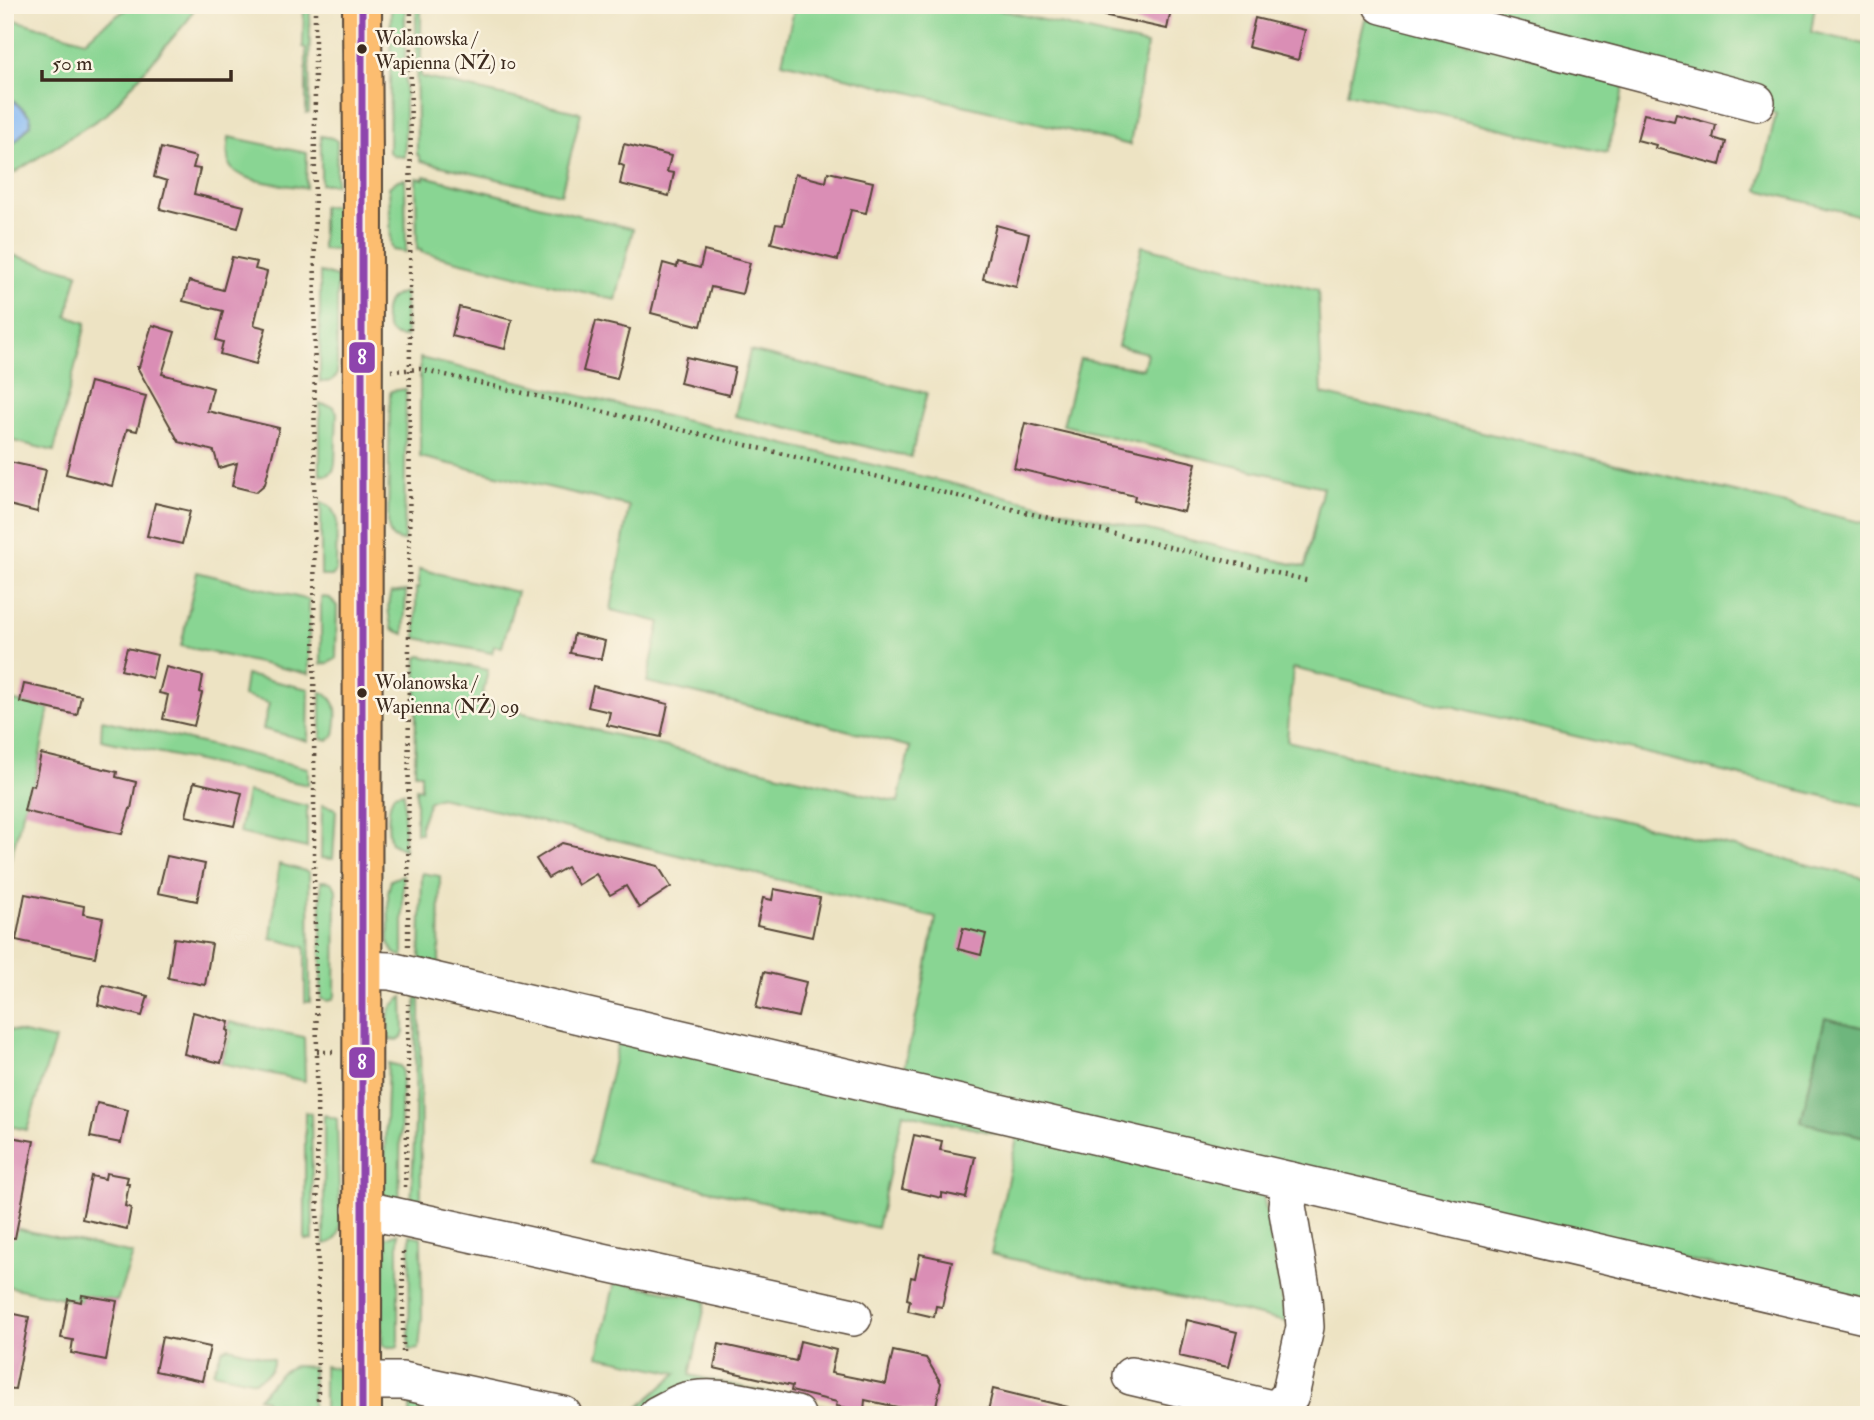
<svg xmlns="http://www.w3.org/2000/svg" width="1874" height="1420" font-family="'IM FELL Double Pica',serif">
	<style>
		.green { fill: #89d593; stroke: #628058; stroke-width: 2 }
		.forest { fill: #6eb67d; stroke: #54704e; stroke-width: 2 }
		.water { fill: #88bbf5; stroke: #62728a; stroke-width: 2 }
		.building { fill: #da8eb5 }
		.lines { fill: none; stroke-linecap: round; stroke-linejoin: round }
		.minor-casing { stroke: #564637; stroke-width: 40 }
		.major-casing { stroke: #564637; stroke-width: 42 }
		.path { stroke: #564637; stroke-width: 4.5; stroke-dasharray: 2 5; stroke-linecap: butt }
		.minor { stroke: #fff; stroke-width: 37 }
		.major { stroke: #fcbd6f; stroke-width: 38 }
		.bus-1-casing { stroke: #fcf5e5; stroke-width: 12 }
		.bus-1 { stroke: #8e44ad; stroke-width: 7 }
		.bus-dot { fill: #3b2a1e; stroke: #fcf5e5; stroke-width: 2.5 }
		.labels { text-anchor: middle; stroke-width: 5; stroke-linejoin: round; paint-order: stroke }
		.bus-label { font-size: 19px; fill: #3b2a1e; stroke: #fcf5e5; text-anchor: start }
		.line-badge { stroke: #fcf5e5; stroke-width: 2.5 }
		.badge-label { font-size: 19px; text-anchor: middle; font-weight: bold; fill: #fff }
	</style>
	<rect width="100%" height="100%" fill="#fcf5e5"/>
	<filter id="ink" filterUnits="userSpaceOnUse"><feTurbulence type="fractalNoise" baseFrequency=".0143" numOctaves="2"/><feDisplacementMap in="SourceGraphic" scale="14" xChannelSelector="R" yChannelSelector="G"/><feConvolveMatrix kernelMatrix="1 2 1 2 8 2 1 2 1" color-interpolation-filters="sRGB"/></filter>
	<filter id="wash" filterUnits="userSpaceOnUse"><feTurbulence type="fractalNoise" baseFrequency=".00686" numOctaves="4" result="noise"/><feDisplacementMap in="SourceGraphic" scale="28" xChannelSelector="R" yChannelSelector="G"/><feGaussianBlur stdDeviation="1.57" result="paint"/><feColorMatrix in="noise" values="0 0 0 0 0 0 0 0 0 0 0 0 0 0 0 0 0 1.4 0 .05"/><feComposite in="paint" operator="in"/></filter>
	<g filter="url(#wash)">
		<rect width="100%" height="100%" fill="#ede3c3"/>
		<g class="green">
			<polygon points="127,5 196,5 188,20 108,113 14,173 5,172 5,153 31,124 30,116 5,93 5,17 85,41 98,29 125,10"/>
			<polygon points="304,5 310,5 309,113 306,113 306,49 303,47"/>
			<polygon points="395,5 405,5 405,157 395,156 389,152 391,11"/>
			<polygon points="416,5 421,5 421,77 581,113 561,194 420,161 420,156 417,155"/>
			<polygon points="795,5 980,5 1147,45 1130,145 782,62"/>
			<polygon points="1405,5 1815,5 1811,32 1869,45 1869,218 1758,190 1776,114"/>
			<polygon points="1365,19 1626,77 1607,153 1347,93"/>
			<polygon points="321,136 332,138 337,141 336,184 321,184"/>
			<path d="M229,137l78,16 -1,35c-18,-3 -66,-5 -76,-22 -4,-9 -2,-20 -1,-29z"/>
			<polygon points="424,176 633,229 616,300 421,252 421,249 417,250 416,178 424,179"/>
			<polygon points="405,179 406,252 393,250 391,244 389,187 398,180"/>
			<polygon points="322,206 331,206 336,208 339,213 339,245 336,250 322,249"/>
			<polygon points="1142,246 1318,290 1322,394 1869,524 1869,807 1293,668 1287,741 1869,879 1869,1029 1825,1019 1801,1121 1869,1138 1869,1302 902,1076 922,991 936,918 440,797 429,801 421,824 421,833 416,833 416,788 421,789 421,773 415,773 417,658 421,656 488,670 481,703 898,802 910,747 812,721 647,682 660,622 611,610 629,506 420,457 420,358 1305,567 1323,487 1063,425 1080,359 1143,369 1147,353 1118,346"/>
			<polygon points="5,253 78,273 67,316 86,323 54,451 5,439"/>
			<path d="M320,272l17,5v98c-4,7 -9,7 -17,7z"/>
			<path d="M405,292l1,45c-4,0 -8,0 -12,-2 -11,-6 -12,-27 -4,-36 4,-4 10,-5 15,-7z"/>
			<polygon points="750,351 927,393 911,457 735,416"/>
			<path d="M406,389l-2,152c-11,-1 -15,-5 -16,-16l2,-131 1,-3z"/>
			<polygon points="320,404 332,406 337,412 335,464 333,471 328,475 320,475"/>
			<polygon points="321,502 330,506 337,518 336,571 332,576 321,576"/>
			<polygon points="419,569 517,592 502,647 494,646 492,653 416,638 416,588 419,588"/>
			<polygon points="197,572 309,600 309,674 181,646"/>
			<path d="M406,591l-2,43 -12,-5c-3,-12 -6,-25 -1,-36z"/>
			<polygon points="321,597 330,598 337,606 336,659 328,663 321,664"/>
			<polygon points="246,675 309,689 308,741 263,729 269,703 243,696"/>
			<path d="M321,692c20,7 16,26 13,43l-6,5 -7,-2z"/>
			<polygon points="5,699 49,708 34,786 30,786 6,876"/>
			<polygon points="102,720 308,768 308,785 101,740"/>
			<polygon points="247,792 307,806 307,848 239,833"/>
			<path d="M404,792v58l-13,-7c-4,-13 -4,-37 3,-49z"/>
			<polygon points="322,805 334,808 336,810 333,859 321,858"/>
			<polygon points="279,864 309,872 310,1002 305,1002 305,947 271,938"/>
			<polygon points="422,873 440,876 439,965 420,960"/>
			<polygon points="403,875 403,957 394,953 389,944 388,892 391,880"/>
			<path d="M321,881c9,0 12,0 15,9l-1,106 -2,3 -4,2 -8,-2z"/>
			<polygon points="420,996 421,1206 411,1207 415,1122 416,997"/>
			<path d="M403,997l1,35 -2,5 -4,3 -10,-1c0,-20 -4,-30 15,-42z"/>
			<polygon points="229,1022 304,1037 305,1081 221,1063 232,1031 227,1030"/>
			<polygon points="5,1029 55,1040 27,1130 5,1125"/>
			<polygon points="620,1034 1262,1188 1286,1322 991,1254 1017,1138 903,1113 877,1228 590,1163"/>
			<polygon points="388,1063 400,1066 402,1069 399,1208 383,1196"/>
			<polygon points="305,1112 311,1114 313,1240 305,1240"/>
			<path d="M324,1115l13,4v4l3,103c-1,11 -4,16 -16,18z"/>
			<polygon points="5,1226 133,1254 117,1301 82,1295 81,1302 5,1286"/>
			<polygon points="398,1233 398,1347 387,1347 382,1345 382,1248 383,1239"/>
			<polygon points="410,1235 421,1237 422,1318 419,1349 409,1350"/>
			<polygon points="615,1281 706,1300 690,1375 863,1415 818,1415 724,1395 664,1403 638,1415 633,1412 677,1373 598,1356"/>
			<path d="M229,1347l44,12c1,13 -8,16 -18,22l-42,-9 9,-22z"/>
			<path d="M295,1366l18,1 -1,48h-25l-21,-5v-10l-8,-2c11,-11 22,-29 37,-32z"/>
			<path d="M324,1366l15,3c6,12 4,34 -3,46h-12z"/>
			<polygon points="410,1396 443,1401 442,1415 410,1415"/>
		</g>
		<polygon class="forest" points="1825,1018 1869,1029 1869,1138 1801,1122"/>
		<polygon class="water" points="5,93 30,116 31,124 5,153"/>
		<g id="blocks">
			<g class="building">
				<polygon points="1099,5 1172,5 1167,29 1098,14"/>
				<polygon points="1255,18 1305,30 1298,60 1248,47"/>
				<polygon points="1644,114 1674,121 1676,114 1716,125 1713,138 1726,142 1720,165 1655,148 1656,145 1637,140"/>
				<polygon points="624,144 671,156 667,172 674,173 669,196 620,184 624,166 619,164"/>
				<polygon points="161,148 196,157 193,168 200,169 194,194 244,206 238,228 160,209 167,181 154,177"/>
				<polygon points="828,172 873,182 866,213 851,210 838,260 771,243 776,224 783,225 795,174 826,182"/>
				<polygon points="996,225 1029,234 1016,287 983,279"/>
				<polygon points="704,251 750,263 742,294 711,287 701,326 651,313 663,263 677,267 678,262 700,268"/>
				<polygon points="232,257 257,262 255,269 267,272 254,325 266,328 256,364 220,354 223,342 216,340 223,311 183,301 189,281 223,290"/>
				<polygon points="459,307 512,320 505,349 452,336"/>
				<polygon points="596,321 630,329 617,379 583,371"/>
				<polygon points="152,325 175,332 162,374 213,388 207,411 279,428 265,484 256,492 232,486 237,463 219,468 214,451 179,442 137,367 139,367"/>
				<polygon points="686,357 735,368 729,395 680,383"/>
				<polygon points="90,382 146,396 137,431 127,429 112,486 66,474"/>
				<polygon points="1025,423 1196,463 1184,512 1134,501 1135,496 1014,468"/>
				<polygon points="5,461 46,470 37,512 5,504"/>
				<polygon points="155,503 190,511 182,544 147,536"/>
				<polygon points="574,634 605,641 601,659 570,653"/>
				<polygon points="127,648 157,655 152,678 121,670"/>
				<polygon points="166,667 203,676 200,692 202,693 194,726 163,719 168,695 159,693"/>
				<polygon points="24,684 81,696 77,715 20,702"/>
				<polygon points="593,686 668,704 661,737 607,725 610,712 588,707"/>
				<polygon points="41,754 117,772 116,777 136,782 131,809 130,809 122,834 24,811 30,785 34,786"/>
				<polygon points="194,782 242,793 234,826 186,816"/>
				<polygon points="562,843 658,866 671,887 639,908 626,886 610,895 596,874 578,885 567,867 548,878 536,859"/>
				<polygon points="167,856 205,864 197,901 158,893"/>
				<polygon points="774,889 820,898 812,937 757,925 763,898 772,900"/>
				<polygon points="25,894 84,906 83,914 103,918 95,957 16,940"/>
				<polygon points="963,928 986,934 981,955 958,949"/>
				<polygon points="174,938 212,944 205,985 168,978"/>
				<polygon points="764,972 806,982 798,1017 756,1008"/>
				<polygon points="103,985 148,996 142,1016 98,1005"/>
				<polygon points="193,1012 229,1022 227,1030 229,1031 221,1063 184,1054"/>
				<polygon points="97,1103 128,1110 121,1143 90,1137"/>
				<polygon points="914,1135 942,1141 940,1150 975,1157 966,1198 942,1193 942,1198 902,1189"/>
				<polygon points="10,1137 34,1141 15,1238 5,1237 5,1163"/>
				<polygon points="106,1173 128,1177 126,1184 129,1184 125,1206 131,1208 127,1229 82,1219 91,1176 105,1179"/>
				<polygon points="920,1254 952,1261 942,1307 936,1306 934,1317 908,1311 910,1300 907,1299 911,1277 915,1278"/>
				<polygon points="82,1295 117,1301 106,1360 71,1353 73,1340 61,1338 68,1299 81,1302"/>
				<polygon points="5,1312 29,1317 15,1389 5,1388"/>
				<polygon points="1187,1320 1237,1332 1228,1367 1179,1356"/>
				<polygon points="162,1337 210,1347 202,1381 155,1371"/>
				<polygon points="800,1341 836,1350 831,1373 886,1384 893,1351 926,1358 941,1383 934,1415 865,1400 864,1411 836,1406 837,1402 791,1391 792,1386 714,1368 719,1344 796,1361"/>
				<polygon points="993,1389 1068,1407 1067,1415 987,1415"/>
			</g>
		</g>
	</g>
	<g filter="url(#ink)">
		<use href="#blocks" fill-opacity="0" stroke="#564637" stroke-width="2"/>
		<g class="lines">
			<g class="minor-casing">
				<g id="minor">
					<polyline points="1382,5 1756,102"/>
					<polyline points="362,970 390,971 408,975 1869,1316"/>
					<polyline points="361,1209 853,1317"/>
					<polyline points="1131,1376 1276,1410 1290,1396 1305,1327 1303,1299 1287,1206 1291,1181"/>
					<polyline points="362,1381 403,1381 563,1415"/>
					<path d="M657,1415c10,-5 24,-14 35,-15 34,-5 71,7 104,15"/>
				</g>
			</g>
			<g class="major-casing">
				<polyline id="major" points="362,1415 363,165 362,5"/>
			</g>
			<g class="path">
				<polyline points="315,5 314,868 317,1052 318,1415"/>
				<polyline points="391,371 420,369 738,443 1310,581"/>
				<polyline points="408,946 411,5"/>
				<polyline points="317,1052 334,1052"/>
				<polyline points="405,1187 408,1103 408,1004"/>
				<polyline points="403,1352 403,1248"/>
			</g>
			<use href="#minor" class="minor"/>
			<use href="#major" class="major"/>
			<g class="bus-1-casing">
				<polyline id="bus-1" points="362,1415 362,5"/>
			</g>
			<use href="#bus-1" class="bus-1"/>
		</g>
	</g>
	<g class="bus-dot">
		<circle cx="362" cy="49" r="6"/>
		<circle cx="362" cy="693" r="6"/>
	</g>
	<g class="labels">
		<g class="bus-label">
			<text x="375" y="45">Wolanowska /<tspan x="375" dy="24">Wapienna (NŻ) 10</tspan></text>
			<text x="375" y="689">Wolanowska /<tspan x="375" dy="24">Wapienna (NŻ) 09</tspan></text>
		</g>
	</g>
	<g class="line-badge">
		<rect x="348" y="341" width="28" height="33" rx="7" fill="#8e44ad"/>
		<rect x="348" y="1046" width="28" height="33" rx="7" fill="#8e44ad"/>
	</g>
	<g class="badge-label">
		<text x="362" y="364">8</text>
		<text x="362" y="1069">8</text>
	</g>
	<rect width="1874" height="1420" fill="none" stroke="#fcf5e5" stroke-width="28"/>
	<path d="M42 70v10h189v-10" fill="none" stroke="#3b2a1e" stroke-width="3.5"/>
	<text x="52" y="70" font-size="21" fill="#3b2a1e" stroke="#fcf5e5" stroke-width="5" paint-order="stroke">50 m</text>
</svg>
